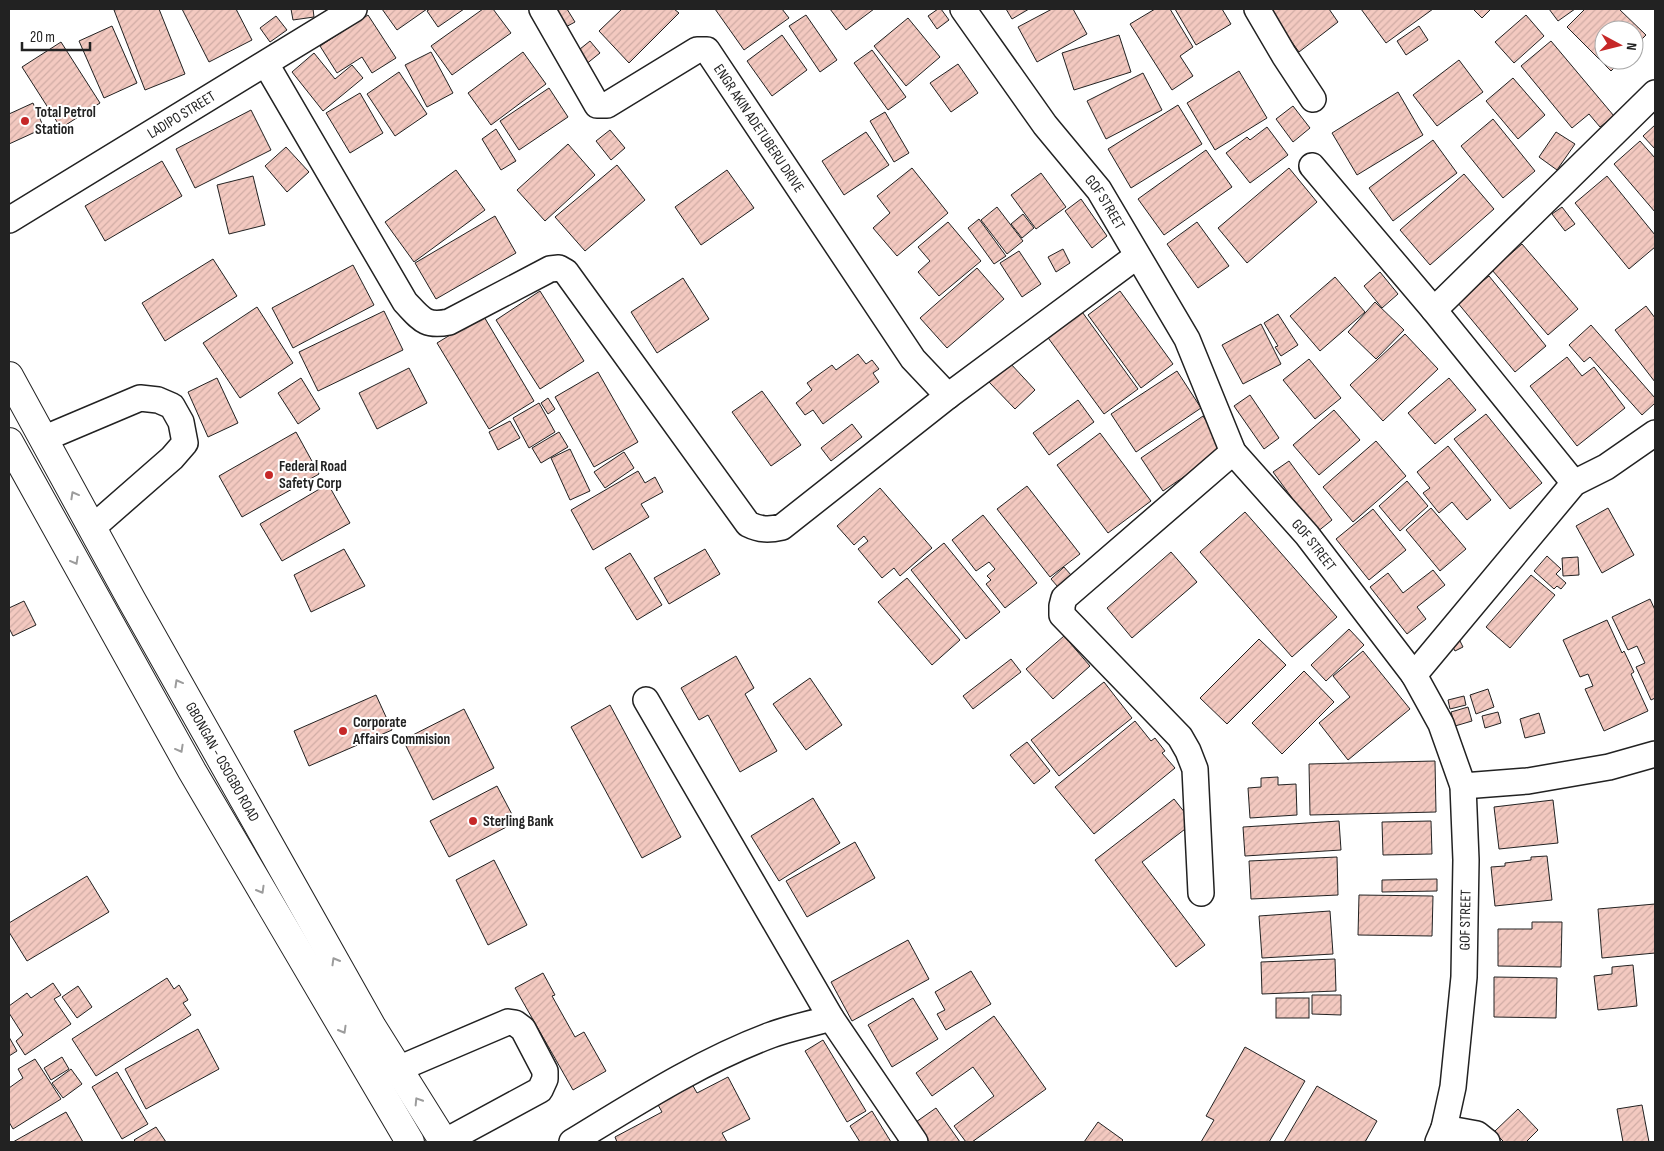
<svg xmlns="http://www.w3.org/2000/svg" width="1664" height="1151" font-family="'Sofia Sans Condensed',sans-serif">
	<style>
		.building { fill: url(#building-hatch); stroke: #222 }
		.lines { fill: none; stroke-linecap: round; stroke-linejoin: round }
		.minor-casing { stroke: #222; stroke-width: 28 }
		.major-casing { stroke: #222; stroke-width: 30 }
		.minor { stroke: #fff; stroke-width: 25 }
		.major { stroke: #fff; stroke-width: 28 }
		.oneway { stroke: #9c9c9c }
		.poi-dot { fill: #c62828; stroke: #fff; stroke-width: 2 }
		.labels { text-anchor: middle; stroke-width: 4; stroke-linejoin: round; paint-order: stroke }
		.poi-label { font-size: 15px; font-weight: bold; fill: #222; stroke: #fff; text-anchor: start }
		.street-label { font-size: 15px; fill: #222; stroke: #fff }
	</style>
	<defs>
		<pattern id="building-hatch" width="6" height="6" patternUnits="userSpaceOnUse" patternTransform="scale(1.25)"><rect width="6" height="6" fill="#f3c9c0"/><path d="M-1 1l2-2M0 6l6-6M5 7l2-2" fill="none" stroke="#d0aca5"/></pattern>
	</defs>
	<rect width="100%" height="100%" fill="#fff"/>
	<g class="building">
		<polygon points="119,9 159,9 185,74 145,90 114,10"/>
		<polygon points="182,9 236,9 252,40 209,62"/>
		<polygon points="291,9 313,9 314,17 293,20"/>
		<polygon points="382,9 427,9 397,30"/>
		<polygon points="430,9 464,9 438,27 427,11"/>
		<polygon points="483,9 493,9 511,33 452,75 431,46"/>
		<polygon points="551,9 567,9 575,22 562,29"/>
		<polygon points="622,9 674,9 679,13 629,63 599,31"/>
		<polygon points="715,9 782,9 789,18 744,50"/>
		<polygon points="830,9 874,9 846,30"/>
		<polygon points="938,9 941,9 949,20 937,29 928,16"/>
		<polygon points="1006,9 1029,9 1012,19"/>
		<polygon points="1052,9 1073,9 1087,34 1037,62 1018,27"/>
		<polygon points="1155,9 1170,9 1193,47 1180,56 1193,76 1172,90 1130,24"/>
		<polygon points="1175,9 1222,9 1231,24 1196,45"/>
		<polygon points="1268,9 1329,9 1338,22 1299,52"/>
		<polygon points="1361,9 1433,9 1386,43"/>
		<polygon points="1473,9 1491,9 1482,18"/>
		<polygon points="1549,9 1575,9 1558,21"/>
		<polygon points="1585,9 1619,9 1646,35 1634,47 1634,30 1604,30 1604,60 1622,60 1611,71 1567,27"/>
		<polygon points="368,15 396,58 372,73 362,57 337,73 320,46"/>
		<polygon points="806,15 837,60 820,72 789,26"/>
		<polygon points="1526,15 1544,36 1514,63 1495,42"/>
		<polygon points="276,16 287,30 270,42 260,28"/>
		<polygon points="908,18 940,57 906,86 874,46"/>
		<polygon points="112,26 137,83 104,98 79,41"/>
		<polygon points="1419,26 1428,40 1406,55 1397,41"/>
		<polygon points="782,35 807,70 772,96 747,61"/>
		<polygon points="1119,35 1131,72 1074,90 1062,53"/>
		<polygon points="590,41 600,53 585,65 575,53"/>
		<polygon points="1551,41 1614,116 1600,127 1589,114 1572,128 1521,66"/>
		<polygon points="61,42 100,103 61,128 22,67"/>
		<polygon points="872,50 906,97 888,110 854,63"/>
		<polygon points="431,52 453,93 427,107 405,65"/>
		<polygon points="523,52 546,84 491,125 468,93"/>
		<polygon points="314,53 335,79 352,65 363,78 323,111 292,72"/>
		<polygon points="1459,60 1483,92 1437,126 1413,95"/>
		<polygon points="958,64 978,93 951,112 930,83"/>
		<polygon points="1239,71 1267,118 1215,150 1187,103"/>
		<polygon points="399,72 427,114 395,136 367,94"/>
		<polygon points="1143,73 1162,110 1106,139 1087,101"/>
		<polygon points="1513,78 1545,115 1518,139 1486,101"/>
		<polygon points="549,88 568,117 519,150 500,121"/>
		<polygon points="1398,92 1423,135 1357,175 1332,133"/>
		<polygon points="360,93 383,133 350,153 326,113"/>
		<polygon points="33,103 44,128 9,144 9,114"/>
		<polygon points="1178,105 1202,144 1131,188 1108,149"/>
		<polygon points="1293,106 1310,128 1293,142 1276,119"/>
		<polygon points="251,110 271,150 195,188 176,149"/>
		<polygon points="885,112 909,153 894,162 870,121"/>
		<polygon points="1493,119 1535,171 1503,198 1461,146"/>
		<polygon points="1655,125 1655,149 1643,136"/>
		<polygon points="1267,127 1288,155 1250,183 1226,153 1247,137 1250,140"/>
		<polygon points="496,129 516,161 501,170 482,139"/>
		<polygon points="610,130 625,148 611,160 596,141"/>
		<polygon points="866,132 889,165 844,195 822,161"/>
		<polygon points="1556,132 1575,144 1557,170 1539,157"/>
		<polygon points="1433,140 1457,173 1393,221 1369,188"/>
		<polygon points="1640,141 1655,158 1655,212 1614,164"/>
		<polygon points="568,144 595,175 545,221 517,190"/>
		<polygon points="286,147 309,172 287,192 265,166"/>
		<polygon points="1206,150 1232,187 1164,235 1138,199"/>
		<polygon points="162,161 182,196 105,241 85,206"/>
		<polygon points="617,165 645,200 585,251 555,217"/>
		<polygon points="912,168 948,213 897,256 873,228 890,213 877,196"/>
		<polygon points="1289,168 1317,202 1247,263 1218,228"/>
		<polygon points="456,170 485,210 414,262 385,222"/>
		<polygon points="727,170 754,208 701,245 675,207"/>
		<polygon points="1041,173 1066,207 1036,229 1011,195"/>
		<polygon points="1464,174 1494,209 1430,265 1400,230"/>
		<polygon points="253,176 265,225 229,234 217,185"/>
		<polygon points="1607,176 1655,235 1655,247 1629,269 1575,203"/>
		<polygon points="1081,199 1107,236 1092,248 1065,211"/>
		<polygon points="997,207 1023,241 1007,254 981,220"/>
		<polygon points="1562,207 1575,224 1565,231 1552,214"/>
		<polygon points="1023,214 1034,228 1022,238 1011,224"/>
		<polygon points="495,216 516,253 436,299 415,263"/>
		<polygon points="979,219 1006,256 994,264 968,228"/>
		<polygon points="948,222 981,261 939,296 918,272 930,261 918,247"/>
		<polygon points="1197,222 1229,266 1198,288 1167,244"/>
		<polygon points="1522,244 1578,309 1548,335 1492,270"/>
		<polygon points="1063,249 1070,263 1056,272 1048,257"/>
		<polygon points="1019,251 1041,284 1022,297 1000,263"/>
		<polygon points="213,259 237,296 165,341 142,303"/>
		<polygon points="353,265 374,305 293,348 272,308"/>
		<polygon points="977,268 1004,299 947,348 920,318"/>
		<polygon points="1380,272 1398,294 1382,308 1364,286"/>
		<polygon points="1489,276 1546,346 1515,372 1457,302"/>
		<polygon points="1335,277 1365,312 1320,351 1290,316"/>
		<polygon points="683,278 709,319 657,353 631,312"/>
		<polygon points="540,291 584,361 540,389 496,320"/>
		<polygon points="1120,291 1173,364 1141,388 1088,315"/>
		<polygon points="1375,302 1404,330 1376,359 1348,332"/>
		<polygon points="1646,306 1655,318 1655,382 1615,330"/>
		<polygon points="257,307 293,363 240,398 203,343"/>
		<polygon points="1080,309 1138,389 1104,414 1046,335"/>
		<polygon points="384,311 403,350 318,391 299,352"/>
		<polygon points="1278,314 1298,345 1281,356 1275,347 1278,346 1264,323"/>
		<polygon points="483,315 534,401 489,429 437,343"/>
		<polygon points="1261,324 1281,364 1243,384 1222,345"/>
		<polygon points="1591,325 1655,398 1655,403 1642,415 1590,357 1584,362 1569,345"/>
		<polygon points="1405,334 1438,369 1383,421 1350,385"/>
		<polygon points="858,354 866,364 872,360 879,369 873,373 879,382 823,424 813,410 805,415 796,403 812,390 807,383 832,365 836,370"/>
		<polygon points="1567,357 1582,376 1594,367 1625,408 1577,446 1530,386"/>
		<polygon points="1309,359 1341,398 1315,419 1283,380"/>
		<polygon points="1010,363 1035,390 1015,409 989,382"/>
		<polygon points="409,368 427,403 377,429 359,393"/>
		<polygon points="1177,371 1201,408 1136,452 1111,414"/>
		<polygon points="598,372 638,442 594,467 555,397"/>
		<polygon points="217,378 238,423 208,437 188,392"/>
		<polygon points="301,378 320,409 298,424 278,393"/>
		<polygon points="1449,378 1476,410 1435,444 1408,413"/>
		<polygon points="762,391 801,445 771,466 732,412"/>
		<polygon points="1250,395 1279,438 1264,449 1234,406"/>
		<polygon points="548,398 555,409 548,414 541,403"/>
		<polygon points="1078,400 1094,422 1049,455 1033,433"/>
		<polygon points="539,403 555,432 529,448 513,418"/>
		<polygon points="1334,410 1360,440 1319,475 1293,445"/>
		<polygon points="1486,414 1542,483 1510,509 1454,439"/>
		<polygon points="1203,416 1225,449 1163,491 1141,458"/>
		<polygon points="510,421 520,438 498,450 489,432"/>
		<polygon points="852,424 862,437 831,461 821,448"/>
		<polygon points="296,432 319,474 242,517 219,476"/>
		<polygon points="559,432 568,447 541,463 532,448"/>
		<polygon points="1100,433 1151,501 1108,533 1057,465"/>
		<polygon points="1376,441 1406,476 1353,522 1323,487"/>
		<polygon points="1448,446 1491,500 1467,520 1452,502 1439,513 1423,493 1430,488 1417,472"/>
		<polygon points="570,449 590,491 570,500 551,458"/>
		<polygon points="624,452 634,468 605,488 594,472"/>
		<polygon points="1289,461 1332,520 1317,532 1273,472"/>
		<polygon points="638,471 645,483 655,477 663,492 641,504 649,517 593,550 571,510"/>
		<polygon points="1407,481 1428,506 1400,531 1379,506"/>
		<polygon points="328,484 350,523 282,561 260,524"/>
		<polygon points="1027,486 1080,554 1050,577 997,509"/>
		<polygon points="880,488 932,548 900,576 894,568 882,578 858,549 868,541 864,536 854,545 837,526"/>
		<polygon points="1431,508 1466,549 1440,571 1406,530"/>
		<polygon points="1608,508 1634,555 1602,573 1576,526"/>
		<polygon points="1373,509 1406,550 1369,580 1336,539"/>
		<polygon points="1245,512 1337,617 1292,657 1200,552"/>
		<polygon points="983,515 1037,583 1005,608 986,584 991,580 987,576 995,569 989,562 976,571 952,540"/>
		<polygon points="944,543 1000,612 966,639 911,570"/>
		<polygon points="344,549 365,586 311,612 294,575"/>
		<polygon points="705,549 720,574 669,604 654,578"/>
		<polygon points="1171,552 1197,582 1132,638 1107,608"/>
		<polygon points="630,553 662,605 637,620 605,568"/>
		<polygon points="1547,556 1561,569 1556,574 1566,583 1561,589 1557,586 1554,589 1534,571"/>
		<polygon points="1578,557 1579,575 1563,576 1562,558"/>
		<polygon points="1064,567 1071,575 1058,587 1051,579"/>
		<polygon points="1433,570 1445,585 1417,607 1426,619 1407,634 1370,587 1388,573 1403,593"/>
		<polygon points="1531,575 1555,595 1510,648 1486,627"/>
		<polygon points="907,578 960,640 932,665 878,602"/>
		<polygon points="1650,599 1655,610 1655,698 1651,700 1636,667 1645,663 1637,646 1628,650 1612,617"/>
		<polygon points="24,601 36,625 13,636 9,628 9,608"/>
		<polygon points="1607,620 1622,653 1624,651 1634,672 1631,674 1648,711 1604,731 1585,689 1593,686 1588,674 1580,677 1563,640"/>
		<polygon points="1349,629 1364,645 1326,681 1311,665"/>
		<polygon points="1064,636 1090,666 1053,699 1026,669"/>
		<polygon points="1458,637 1463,647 1455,651 1450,642"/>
		<polygon points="1259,639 1286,665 1227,724 1200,698"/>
		<polygon points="1363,651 1410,709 1348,760 1319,723 1350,697 1333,676"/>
		<polygon points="736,656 754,688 745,694 777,751 740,772 708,715 699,720 681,688"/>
		<polygon points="1011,659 1021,672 973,709 963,696"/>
		<polygon points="1304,671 1334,702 1282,754 1252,723"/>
		<polygon points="810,678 842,725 806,750 773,704"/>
		<polygon points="1104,682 1132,718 1059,776 1031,740"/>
		<polygon points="1488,689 1494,707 1476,714 1470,695"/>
		<polygon points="376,695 392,730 309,766 294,731"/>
		<polygon points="1464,696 1466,705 1450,709 1448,700"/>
		<polygon points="610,705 681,837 642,858 571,727"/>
		<polygon points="1468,707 1472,721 1455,726 1451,712"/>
		<polygon points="464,709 494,768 433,800 403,740"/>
		<polygon points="1498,712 1501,723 1485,728 1482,716"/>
		<polygon points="1539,713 1545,733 1525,738 1520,719"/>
		<polygon points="1135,721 1151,741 1155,738 1165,751 1162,753 1175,768 1094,834 1055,787"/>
		<polygon points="1027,742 1050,771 1034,784 1010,755"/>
		<polygon points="1435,761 1436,812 1310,815 1309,764"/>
		<polygon points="1278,777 1278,785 1296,784 1297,815 1250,818 1248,788 1261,787 1261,778"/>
		<polygon points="497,786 516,822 449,857 430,821"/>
		<polygon points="813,798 840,843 779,881 751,836"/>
		<polygon points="1174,799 1193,823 1142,862 1205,945 1176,967 1095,860"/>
		<polygon points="1553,800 1558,843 1499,849 1494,807"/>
		<polygon points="1339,821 1341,850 1245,856 1243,827"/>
		<polygon points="1431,821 1432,854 1383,855 1382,822"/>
		<polygon points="855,842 875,878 807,917 786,881"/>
		<polygon points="1547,856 1552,900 1495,906 1491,867 1505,866 1505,863 1531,860 1531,857"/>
		<polygon points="1337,857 1338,895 1251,899 1249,861"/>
		<polygon points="494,860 527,925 488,945 456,880"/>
		<polygon points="87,876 109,912 27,961 9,932 9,923"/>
		<polygon points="1437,879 1437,891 1382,892 1382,880"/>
		<polygon points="1359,895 1433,896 1432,936 1358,935"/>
		<polygon points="1655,904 1655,953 1602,958 1598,909"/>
		<polygon points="1330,911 1333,954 1262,958 1259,916"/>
		<polygon points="1532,922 1562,922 1561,967 1498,966 1498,929 1532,929"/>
		<polygon points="908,940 929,979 852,1021 831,982"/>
		<polygon points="1335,959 1336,991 1262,994 1261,962"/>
		<polygon points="1633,965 1637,1006 1598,1010 1594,976 1612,974 1612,967"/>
		<polygon points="971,971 991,1004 946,1030 937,1014 945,1010 935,992"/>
		<polygon points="543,973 555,995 552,996 575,1037 584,1032 606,1071 573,1090 515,988"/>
		<polygon points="1494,977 1557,978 1556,1018 1494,1017"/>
		<polygon points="167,978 174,989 179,985 188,1000 183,1003 191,1015 96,1076 72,1039"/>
		<polygon points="53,983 61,995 54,999 71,1024 25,1055 16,1041 23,1035 9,1013 9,1006 27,993 31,998"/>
		<polygon points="78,986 92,1007 77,1018 62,997"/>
		<polygon points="1312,995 1341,995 1341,1015 1312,1014"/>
		<polygon points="913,998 938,1039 892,1067 868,1025"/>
		<rect x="1276" y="998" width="33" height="20"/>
		<polygon points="994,1016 1046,1089 972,1142 966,1142 954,1126 994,1096 973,1067 932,1096 916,1073"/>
		<polygon points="198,1029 219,1069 146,1109 125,1069"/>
		<polygon points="9,1037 17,1051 9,1056"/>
		<polygon points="823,1040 866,1111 847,1122 805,1051"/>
		<polygon points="1245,1047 1305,1081 1269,1142 1201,1142 1214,1120 1206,1116"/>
		<polygon points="62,1057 69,1069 51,1080 44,1068"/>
		<polygon points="35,1059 61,1099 13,1129 9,1122 9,1088 23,1078 18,1069"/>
		<polygon points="71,1069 82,1084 63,1098 52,1083"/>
		<polygon points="117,1072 148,1124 122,1139 92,1087"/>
		<polygon points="728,1077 750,1119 722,1133 727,1142 617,1142 615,1137 662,1112 657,1103 692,1084 697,1093"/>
		<polygon points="1317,1086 1377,1121 1365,1142 1284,1142"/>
		<polygon points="1642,1105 1649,1142 1623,1142 1617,1109"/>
		<polygon points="936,1108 960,1142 926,1142 913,1124"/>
		<polygon points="1518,1109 1538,1130 1526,1142 1504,1142 1494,1132"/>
		<polygon points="872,1111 891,1142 860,1142 850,1126"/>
		<polygon points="66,1112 83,1142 13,1142"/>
		<polygon points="1098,1122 1123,1140 1121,1142 1084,1142"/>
		<polygon points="156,1127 166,1142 136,1142 134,1140"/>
	</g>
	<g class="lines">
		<g class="minor-casing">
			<g id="minor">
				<path id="s1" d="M542,9l55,96h10l90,-55h10l206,309 35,37"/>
				<path id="s2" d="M963,9l82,116 54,65 88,149 46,113 74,83 107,140 27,49 22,62 3,74 -2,117 -11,110 -9,41 -6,14"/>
				<polyline points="1257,9 1284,55 1313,99"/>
				<path d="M266,64l139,238c16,17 20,25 44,20l101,-53 9,-1 7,4 182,252c12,6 21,6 34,3l166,-131 189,-140"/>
				<polyline points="1312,166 1434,310 1574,483"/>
				<path id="s3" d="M9,220l345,-211"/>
				<polyline points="1434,310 1655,93"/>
				<polyline points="43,439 140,398 158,400 172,406 181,422 185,443 172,458 92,528"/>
				<polyline points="1414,675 1574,483 1606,467 1655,433"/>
				<polyline points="646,700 831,1018 915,1142"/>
				<polyline points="1463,786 1528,781 1609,767 1655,754"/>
				<polyline points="1201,893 1195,769 1188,751 1180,737 1062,615 1062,606 1064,598 1233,452"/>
				<polyline points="398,1069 508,1022 515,1023 523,1029 545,1071 545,1079 540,1090 444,1142"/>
				<polyline points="1444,1128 1477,1134 1487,1142"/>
				<path d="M572,1142c64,-39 129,-81 199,-107 19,-7 40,-11 60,-17"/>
			</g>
		</g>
		<g class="major-casing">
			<g id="major">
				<path id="s4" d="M9,376l122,223 241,428 72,115"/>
				<polyline points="9,442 192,771 410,1142"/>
			</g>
		</g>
		<use href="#minor" class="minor"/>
		<use href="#major" class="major"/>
	</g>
	<defs><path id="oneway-chevron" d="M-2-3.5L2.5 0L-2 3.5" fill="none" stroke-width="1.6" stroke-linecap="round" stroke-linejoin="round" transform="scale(1.25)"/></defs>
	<g class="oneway">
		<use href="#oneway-chevron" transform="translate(74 495) rotate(-119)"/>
		<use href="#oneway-chevron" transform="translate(75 561) rotate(61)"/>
		<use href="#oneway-chevron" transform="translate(178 683) rotate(-119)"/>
		<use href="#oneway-chevron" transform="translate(180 749) rotate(61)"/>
		<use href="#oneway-chevron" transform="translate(261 890) rotate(60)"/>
		<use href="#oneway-chevron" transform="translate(335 961) rotate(-120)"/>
		<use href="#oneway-chevron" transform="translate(343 1030) rotate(60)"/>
		<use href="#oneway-chevron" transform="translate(418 1101) rotate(-122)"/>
	</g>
	<g class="poi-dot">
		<circle cx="25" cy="121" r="5"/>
		<circle cx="269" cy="475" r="5"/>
		<circle cx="343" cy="731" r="5"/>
		<circle cx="473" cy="821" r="5"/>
	</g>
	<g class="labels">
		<g class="poi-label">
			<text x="35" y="117">Total Petrol<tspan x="35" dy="17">Station</tspan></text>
			<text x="279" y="471">Federal Road<tspan x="279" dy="17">Safety Corp</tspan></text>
			<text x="353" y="727">Corporate<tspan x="353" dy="17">Affairs Commision</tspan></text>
			<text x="483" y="826">Sterling Bank</text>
		</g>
		<g class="street-label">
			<text dy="5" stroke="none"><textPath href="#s3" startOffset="202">LADIPO STREET</textPath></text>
			<text dy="5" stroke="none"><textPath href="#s1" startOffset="330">ENGR AKIN ADETUBERU DRIVE</textPath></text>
			<text dy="5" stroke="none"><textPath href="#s2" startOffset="240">GOF STREET</textPath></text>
			<text dy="5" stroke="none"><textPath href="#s2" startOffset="645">GOF STREET</textPath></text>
			<text dy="5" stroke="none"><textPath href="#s4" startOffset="441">GBONGAN - OSOGBO ROAD</textPath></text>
			<text transform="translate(1465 920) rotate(-89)" y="5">GOF STREET</text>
		</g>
	</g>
	<rect width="1664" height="1151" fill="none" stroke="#222222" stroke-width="20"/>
	<g transform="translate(1619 45) rotate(97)"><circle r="24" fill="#ffffff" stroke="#a7a7a7"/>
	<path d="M0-4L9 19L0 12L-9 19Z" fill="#c62828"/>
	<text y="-8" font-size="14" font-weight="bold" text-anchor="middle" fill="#222222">N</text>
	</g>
	<path d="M22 42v8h68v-8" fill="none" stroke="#222222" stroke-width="2.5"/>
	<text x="30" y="42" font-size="15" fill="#222222" stroke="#ffffff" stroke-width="4" paint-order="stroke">20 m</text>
</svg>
